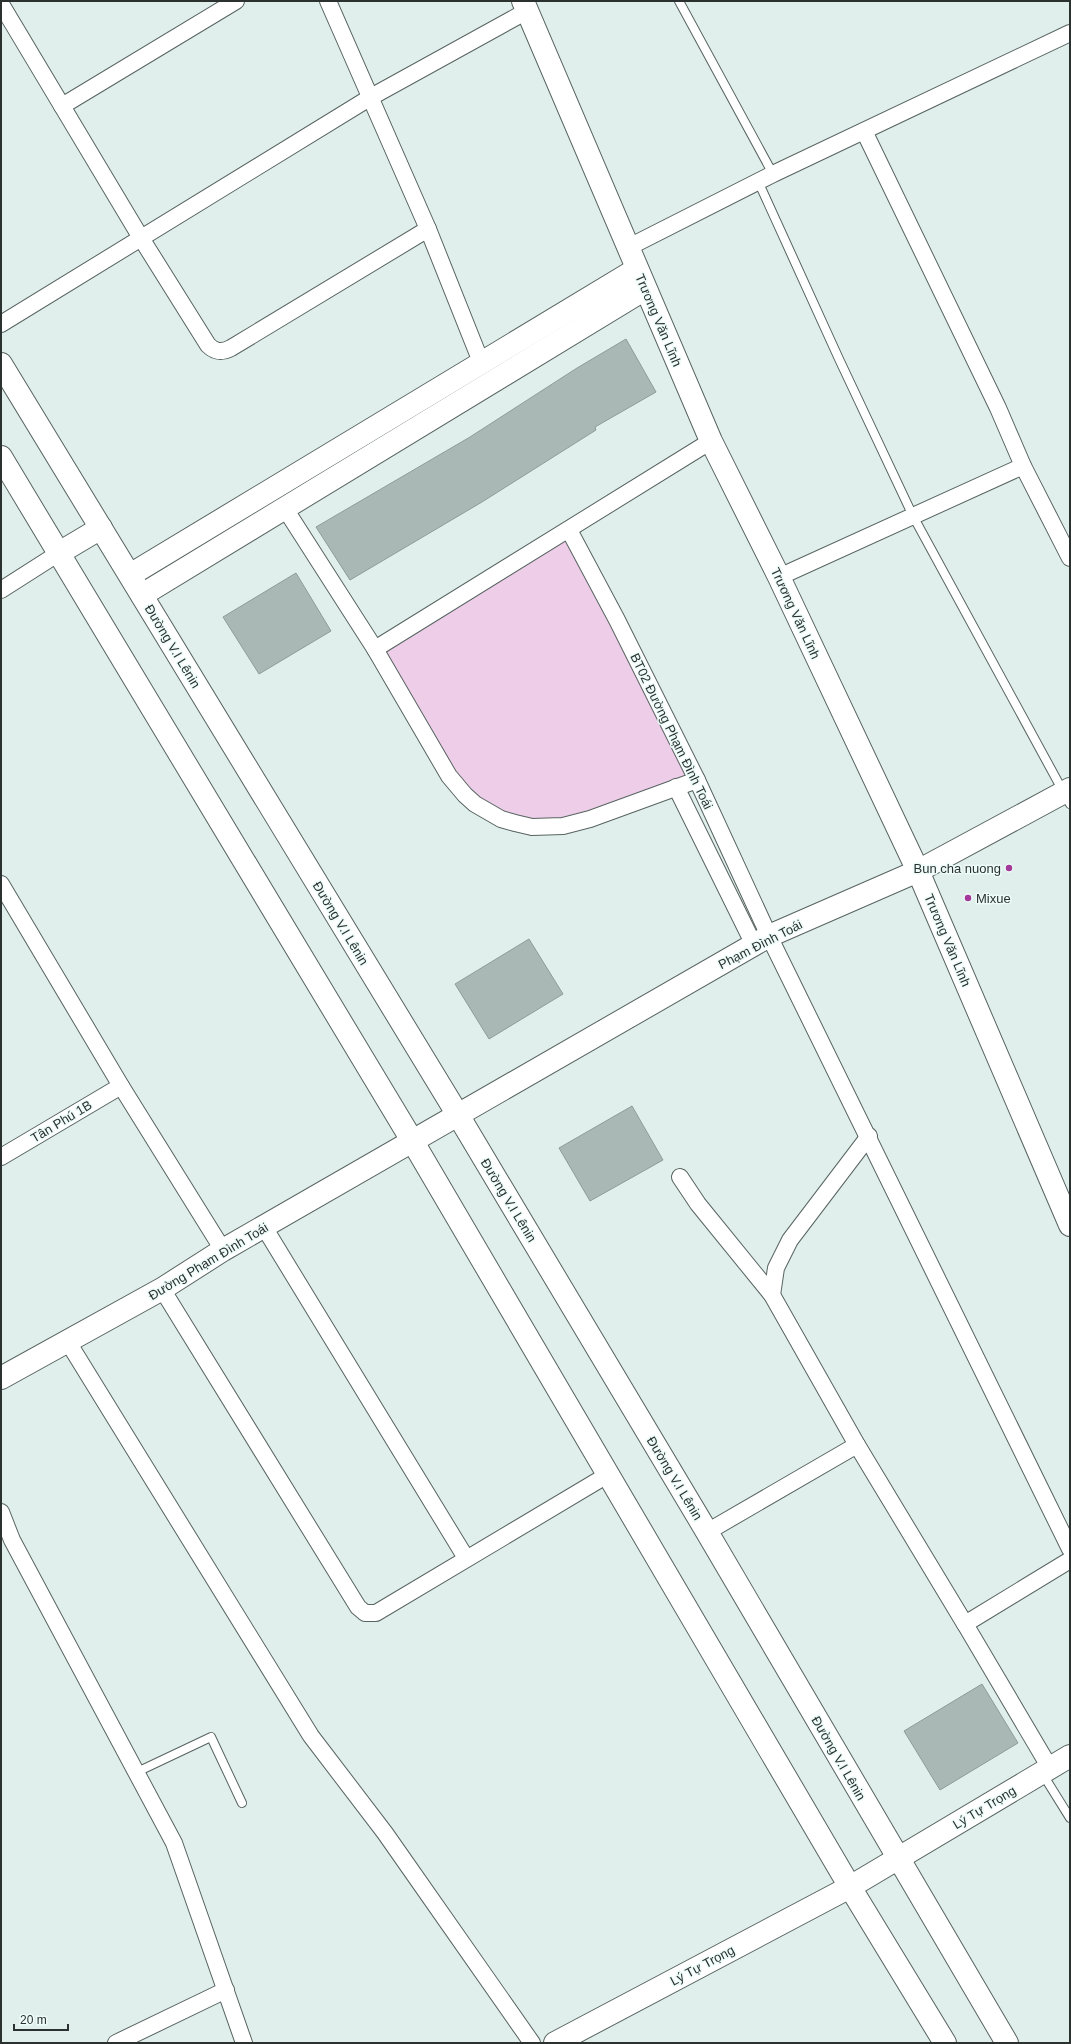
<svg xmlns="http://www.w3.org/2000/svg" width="1071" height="2044" font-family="Helvetica,sans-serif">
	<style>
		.green { fill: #edcde7 }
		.building { fill: #aab8b5; stroke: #8e9c99 }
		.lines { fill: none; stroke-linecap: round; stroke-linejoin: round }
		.lane-casing { stroke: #576461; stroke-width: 10 }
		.street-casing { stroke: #576461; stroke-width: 18 }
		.secondary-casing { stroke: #576461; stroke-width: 24 }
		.lane { stroke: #fff; stroke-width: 8 }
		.street { stroke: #fff; stroke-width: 16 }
		.secondary { stroke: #fff; stroke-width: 22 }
		.poi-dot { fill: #a43999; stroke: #edfcf9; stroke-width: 1.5 }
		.labels { text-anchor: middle; stroke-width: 3; stroke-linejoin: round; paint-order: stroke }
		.street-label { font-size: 13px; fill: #2b312f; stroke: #edfcf9 }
		.poi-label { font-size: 13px; fill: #2b312f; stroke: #edfcf9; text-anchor: end }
	</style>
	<rect width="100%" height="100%" fill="#e0efeb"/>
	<polygon class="green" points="569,530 697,780 547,828 475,804 375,649"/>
	<g class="building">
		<polygon points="626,339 656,392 595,427 596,430 482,502 350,580 316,527 470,437 577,368"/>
		<polygon points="296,573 331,631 259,674 223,617"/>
		<polygon points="529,939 563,994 489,1039 455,984"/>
		<polygon points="632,1106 663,1160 590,1201 559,1148"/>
		<polygon points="982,1684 1018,1743 940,1790 904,1731"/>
	</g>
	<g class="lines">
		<g class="lane-casing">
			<g id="lane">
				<polyline points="679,1 773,174"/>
				<polyline points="758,181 839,359 913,516 1070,804"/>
				<polyline points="137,1772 211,1737 242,1803"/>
				<polyline points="1042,1773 1070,1818"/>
			</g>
		</g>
		<g class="street-casing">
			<g id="street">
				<polyline points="328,1 428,229 481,362"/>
				<path d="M1,4l140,234 67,107c7,7 13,8 23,3l197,-119"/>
				<polyline points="62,106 236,1"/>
				<polyline points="864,131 998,408 1023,466 1070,558"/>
				<polyline points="629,247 773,174 1070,33"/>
				<polyline points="1,324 371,97 527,11"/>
				<polyline points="284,507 375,649 449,776 465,795 475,804 501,819 515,823 532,827 563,826 590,819 697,780"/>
				<polyline points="569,530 617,620 697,780 769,936 1070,1549"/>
				<polyline points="779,577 1023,466"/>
				<polyline points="1,590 59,553"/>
				<polyline points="375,649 711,441"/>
				<polyline points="676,787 754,945"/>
				<polyline points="1,884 121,1086 223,1250"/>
				<polyline points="1,1157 121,1086"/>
				<polyline points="680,1177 698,1204 772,1295 857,1445 965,1624 1070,1560"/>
				<polyline points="264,1227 466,1558"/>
				<polyline points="162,1289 358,1607 365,1613 376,1613 609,1474"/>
				<polyline points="772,1295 776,1268 790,1240 869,1136"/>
				<polyline points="68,1342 311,1736 385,1833 532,2043"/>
				<polyline points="1,1512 12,1540 174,1843 244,2043"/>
				<polyline points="707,1532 857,1445"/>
				<polyline points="965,1624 1050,1768"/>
				<polyline points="116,2043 226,1990"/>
			</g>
		</g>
		<g class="secondary-casing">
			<g id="secondary">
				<polyline points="523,1 711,441 779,577 918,871 1070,1225"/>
				<polyline points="1,364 458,1115 707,1532 1007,2043"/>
				<polyline points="1,457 413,1142 850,1887 945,2043"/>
				<polyline points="59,553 101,528"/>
				<polyline points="130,575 637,269"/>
				<polyline points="142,595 645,289"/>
				<polyline points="1,1378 162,1289 223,1250 769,936 918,871 1070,789"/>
				<polyline points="555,2043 850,1887 1070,1756"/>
			</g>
		</g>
		<use href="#lane" class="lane"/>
		<use href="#street" class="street"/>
		<use href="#secondary" class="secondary"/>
	</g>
	<g class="poi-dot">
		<circle cx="1009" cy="868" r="4"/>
		<circle cx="968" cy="898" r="4"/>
	</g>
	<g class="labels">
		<g class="street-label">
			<text transform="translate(659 320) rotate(67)" y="5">Trương Văn Lĩnh</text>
			<text transform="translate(796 613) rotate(65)" y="5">Trương Văn Lĩnh</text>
			<text transform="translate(173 646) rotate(59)" y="5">Đường V.I Lênin</text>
			<text transform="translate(672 731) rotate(64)" y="5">BT02 Đường Phạm Đình Toái</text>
			<text transform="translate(341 923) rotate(59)" y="5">Đường V.I Lênin</text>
			<text transform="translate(948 940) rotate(67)" y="5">Trương Văn Lĩnh</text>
			<text transform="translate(760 944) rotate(-27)" y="5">Phạm Đình Toái</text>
			<text transform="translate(61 1121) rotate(-31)" y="5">Tân Phú 1B</text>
			<text transform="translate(509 1200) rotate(59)" y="5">Đường V.I Lênin</text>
			<text transform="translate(208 1261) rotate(-31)" y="5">Đường Phạm Đình Toái</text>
			<text transform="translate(675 1478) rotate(59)" y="5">Đường V.I Lênin</text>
			<text transform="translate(839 1758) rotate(60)" y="5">Đường V.I Lênin</text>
			<text transform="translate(984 1807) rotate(-31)" y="5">Lý Tự Trọng</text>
			<text transform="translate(702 1965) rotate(-28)" y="5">Lý Tự Trọng</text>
		</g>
		<g class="poi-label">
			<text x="1001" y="873">Bun cha nuong</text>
			<text x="976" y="903" text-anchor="start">Mixue</text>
		</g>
	</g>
	<rect width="1071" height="2044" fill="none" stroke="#2b312f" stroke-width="4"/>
	<path d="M14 2024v6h54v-6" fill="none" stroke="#2b312f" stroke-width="2"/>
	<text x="20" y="2024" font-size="12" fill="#2b312f" stroke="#edfcf9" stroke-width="3" paint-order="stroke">20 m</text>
</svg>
